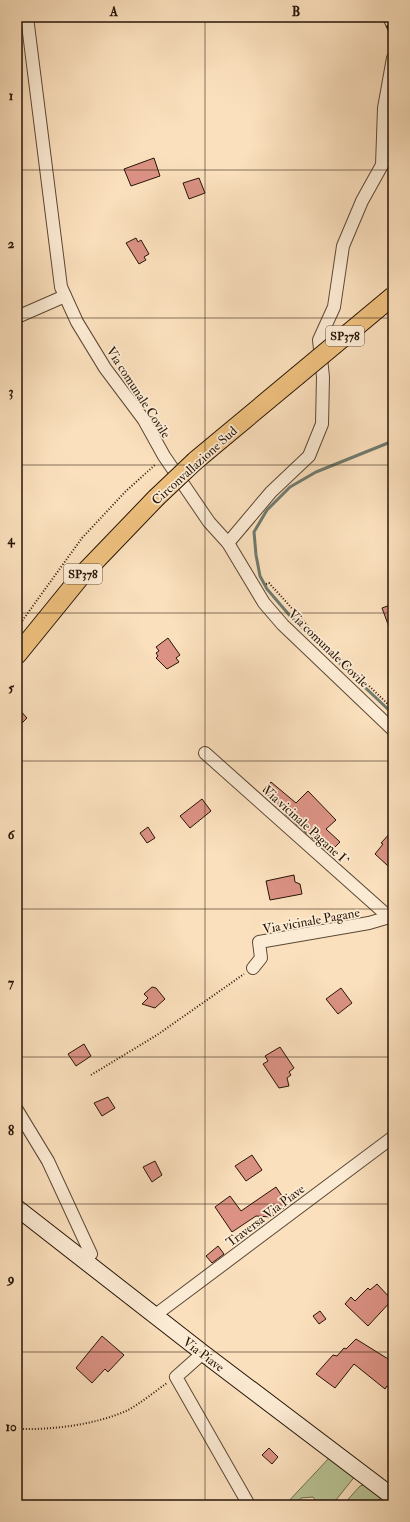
<svg xmlns="http://www.w3.org/2000/svg" width="410" height="1522" font-family="'IM FELL Double Pica',serif">
	<style>
		.green { fill: #b8c395; stroke: #706c4e }
		.lines { fill: none; stroke-linecap: round; stroke-linejoin: round }
		.stream { stroke: #6f7a6e; stroke-width: 3 }
		.building { fill: #db9284; stroke: #271507 }
		.street-casing { stroke: #5c4834; stroke-width: 14 }
		.secondary-casing { stroke: #271507; stroke-width: 18 }
		.primary-casing { stroke: #271507; stroke-width: 20 }
		.path { stroke: #271507; stroke-width: 2; stroke-dasharray: 1 2; stroke-linecap: butt }
		.street { stroke: #fcebd4; stroke-width: 12 }
		.secondary { stroke: #fcebd4; stroke-width: 16 }
		.primary { stroke: #eec07e; stroke-width: 18 }
		.rail-casing { stroke: #271507; stroke-width: 4.5 }
		.rail { stroke: #fcebd4; stroke-width: 3; stroke-dasharray: 9; stroke-linecap: butt }
		.primary-bridge-casing { stroke: #271507; stroke-width: 20; stroke-linecap: butt }
		.primary-bridge { stroke: #eec07e; stroke-width: 18 }
		.grid { fill: none; stroke: #271507; stroke-width: 1; stroke-opacity: 0.55 }
		.labels { text-anchor: middle; stroke-width: 3.5; stroke-linejoin: round; paint-order: stroke }
		.shield { fill: #fcebd4; stroke: #675544; stroke-width: 1 }
		.shield-label { font-size: 12px; font-weight: bold; fill: #271507 }
		.street-label { font-size: 13px; fill: #271507; stroke: #fcebd4 }
		.neatline { fill: none; stroke: #271507; stroke-width: 1.5 }
		.grid-label { font-size: 13px; text-anchor: middle; font-weight: bold; fill: #271507 }
	</style>
	<rect width="100%" height="100%" fill="#fbe0bd"/>
	<filter id="stains"><feTurbulence type="fractalNoise" baseFrequency=".005" numOctaves="4"/><feColorMatrix values="0 0 0 0 .2 0 0 0 0 .09 0 0 0 0 .02 0 0 0 .5 -.17"/></filter>
	<radialGradient id="worn" r=".72"><stop offset=".6" stop-color="#630" stop-opacity="0"/><stop offset="1" stop-color="#630" stop-opacity=".3"/></radialGradient>
	<g class="green">
		<polygon points="331,1456 356,1475 332,1505 319,1505 313,1497 301,1498 294,1505 285,1505"/>
		<polygon points="367,1484 380,1494 380,1499 374,1505 343,1505 360,1486"/>
	</g>
	<g class="lines">
		<polyline class="stream" points="393,441 316,472 290,487 267,510 254,532 256,555 260,576 267,589 291,617 393,714"/>
	</g>
	<g class="building">
		<polygon points="154,158 160,176 131,186 124,169"/>
		<polygon points="199,178 205,193 189,199 183,183"/>
		<polygon points="136,238 138,242 141,240 149,254 144,257 146,260 139,264 126,243"/>
		<polygon points="393,604 393,635 392,635 382,608"/>
		<polygon points="168,638 180,655 176,658 179,662 167,669 156,658 158,656 156,653 159,651 156,647"/>
		<polygon points="17,707 27,718 17,728"/>
		<polygon points="271,782 296,803 308,791 336,820 326,829 340,842 329,853 285,814 287,812 263,791"/>
		<polygon points="202,799 211,811 190,828 180,816"/>
		<polygon points="148,827 155,838 147,843 140,833"/>
		<polygon points="393,830 393,861 388,866 375,854 383,844 381,843"/>
		<polygon points="294,875 295,882 300,884 302,894 270,900 266,881"/>
		<polygon points="152,987 156,988 165,999 155,1008 142,1004 148,998 144,994"/>
		<polygon points="341,988 352,1003 338,1014 326,999"/>
		<polygon points="84,1044 91,1056 76,1066 68,1054"/>
		<polygon points="280,1047 294,1068 289,1072 291,1075 287,1078 289,1086 279,1088 263,1064 268,1061 265,1056"/>
		<polygon points="108,1097 115,1108 102,1116 94,1103"/>
		<polygon points="252,1155 262,1170 246,1181 235,1166"/>
		<polygon points="155,1161 162,1175 152,1182 143,1167"/>
		<polygon points="276,1187 288,1205 271,1217 256,1216 232,1232 215,1207 230,1196 241,1211"/>
		<polygon points="218,1246 224,1254 212,1263 206,1256"/>
		<polygon points="377,1284 392,1300 368,1326 345,1304 351,1297 355,1301 368,1288 370,1290"/>
		<polygon points="320,1311 326,1319 319,1324 313,1316"/>
		<polygon points="102,1336 124,1355 108,1372 105,1369 92,1383 76,1368"/>
		<polygon points="356,1339 393,1362 393,1391 387,1386 385,1389 354,1364 335,1388 316,1374 333,1355 337,1356 344,1348 346,1349"/>
		<polygon points="269,1448 278,1457 272,1464 262,1455"/>
	</g>
	<g class="lines">
		<g class="street-casing">
			<g id="street">
				<polyline points="27,17 61,287 77,322 105,368 144,420 164,456 209,522 228,543 264,603 283,625 393,730"/>
				<polyline points="17,317 65,296"/>
				<polyline points="228,543 271,492 309,456 322,424 323,377 319,340 334,307 343,246 362,201 382,165 384,108 393,58"/>
				<polyline points="205,753 389,917"/>
				<polyline points="253,968 261,958 259,942 369,923 393,916"/>
				<polyline points="17,1110 48,1161 91,1254 86,1260"/>
				<polyline points="154,1316 393,1137"/>
				<polyline points="203,1353 176,1377 249,1505"/>
			</g>
		</g>
		<g class="secondary-casing">
			<polyline id="secondary" points="17,1208 203,1353 393,1497"/>
		</g>
		<g class="primary-casing">
			<g id="primary">
				<polyline points="195,461 297,376"/>
				<polyline points="17,655 82,575 156,498"/>
			</g>
		</g>
		<g class="path">
			<polyline points="266,584 269,583 318,637 393,709"/>
			<polyline points="17,628 82,538 126,491 156,464"/>
			<polyline points="91,1075 157,1035 244,974"/>
			<path d="M17,1429c35,1 77,-4 109,-18 14,-7 28,-19 41,-28"/>
		</g>
		<use href="#street" class="street"/>
		<use href="#secondary" class="secondary"/>
		<use href="#primary" class="primary"/>
		<g class="rail-casing">
			<polyline id="rail" points="384,17 393,37"/>
		</g>
		<use href="#rail" class="rail"/>
		<g class="primary-bridge-casing">
			<g id="primary-bridge">
				<polyline points="297,376 393,296"/>
				<polyline points="156,498 195,461"/>
			</g>
		</g>
		<use href="#primary-bridge" class="primary-bridge"/>
	</g>
	<path class="grid" d="M205,17v1488M17,170h376M17,318h376M17,465h376M17,613h376M17,761h376M17,909h376M17,1057h376M17,1204h376M17,1352h376"/>
	<g class="labels">
		<g class="shield">
			<rect x="326" y="326" width="38" height="20" rx="3"/>
			<rect x="64" y="564" width="38" height="20" rx="3"/>
		</g>
		<g class="shield-label">
			<text x="345" y="340">SP378</text>
			<text x="83" y="578">SP378</text>
		</g>
		<g class="street-label">
			<text transform="translate(139 392) rotate(57)" y="5">Via comunale Covile</text>
			<text transform="translate(194 465) rotate(-42)" y="5">Circonvallazione Sud</text>
			<text transform="translate(329 648) rotate(44)" y="5">Via comunale Covile</text>
			<text transform="translate(307 825) rotate(42)" y="5">Via vicinale Pagane I^</text>
			<text transform="translate(311 920) rotate(-10)" y="5">Via vicinale Pagane</text>
			<text transform="translate(265 1215) rotate(-37)" y="5">Traversa Via Piave</text>
			<text transform="translate(204 1354) rotate(37)" y="5">Via Piave</text>
		</g>
	</g>
	<rect width="410" height="1522" fill="none" stroke="#fbe0bd" stroke-width="44"/>
	<rect x="22" y="22" width="366" height="1478" class="neatline"/>
	<g class="grid-label">
		<text x="114" y="16">A</text>
		<text x="296" y="16">B</text>
		<text x="11" y="100">1</text>
		<text x="11" y="248">2</text>
		<text x="11" y="396">3</text>
		<text x="11" y="544">4</text>
		<text x="11" y="692">5</text>
		<text x="11" y="839">6</text>
		<text x="11" y="987">7</text>
		<text x="11" y="1135">8</text>
		<text x="11" y="1283">9</text>
		<text x="11" y="1431">10</text>
	</g>
	<rect width="100%" height="100%" filter="url(#stains)"/>
	<rect width="100%" height="100%" fill="url(#worn)"/>
</svg>
